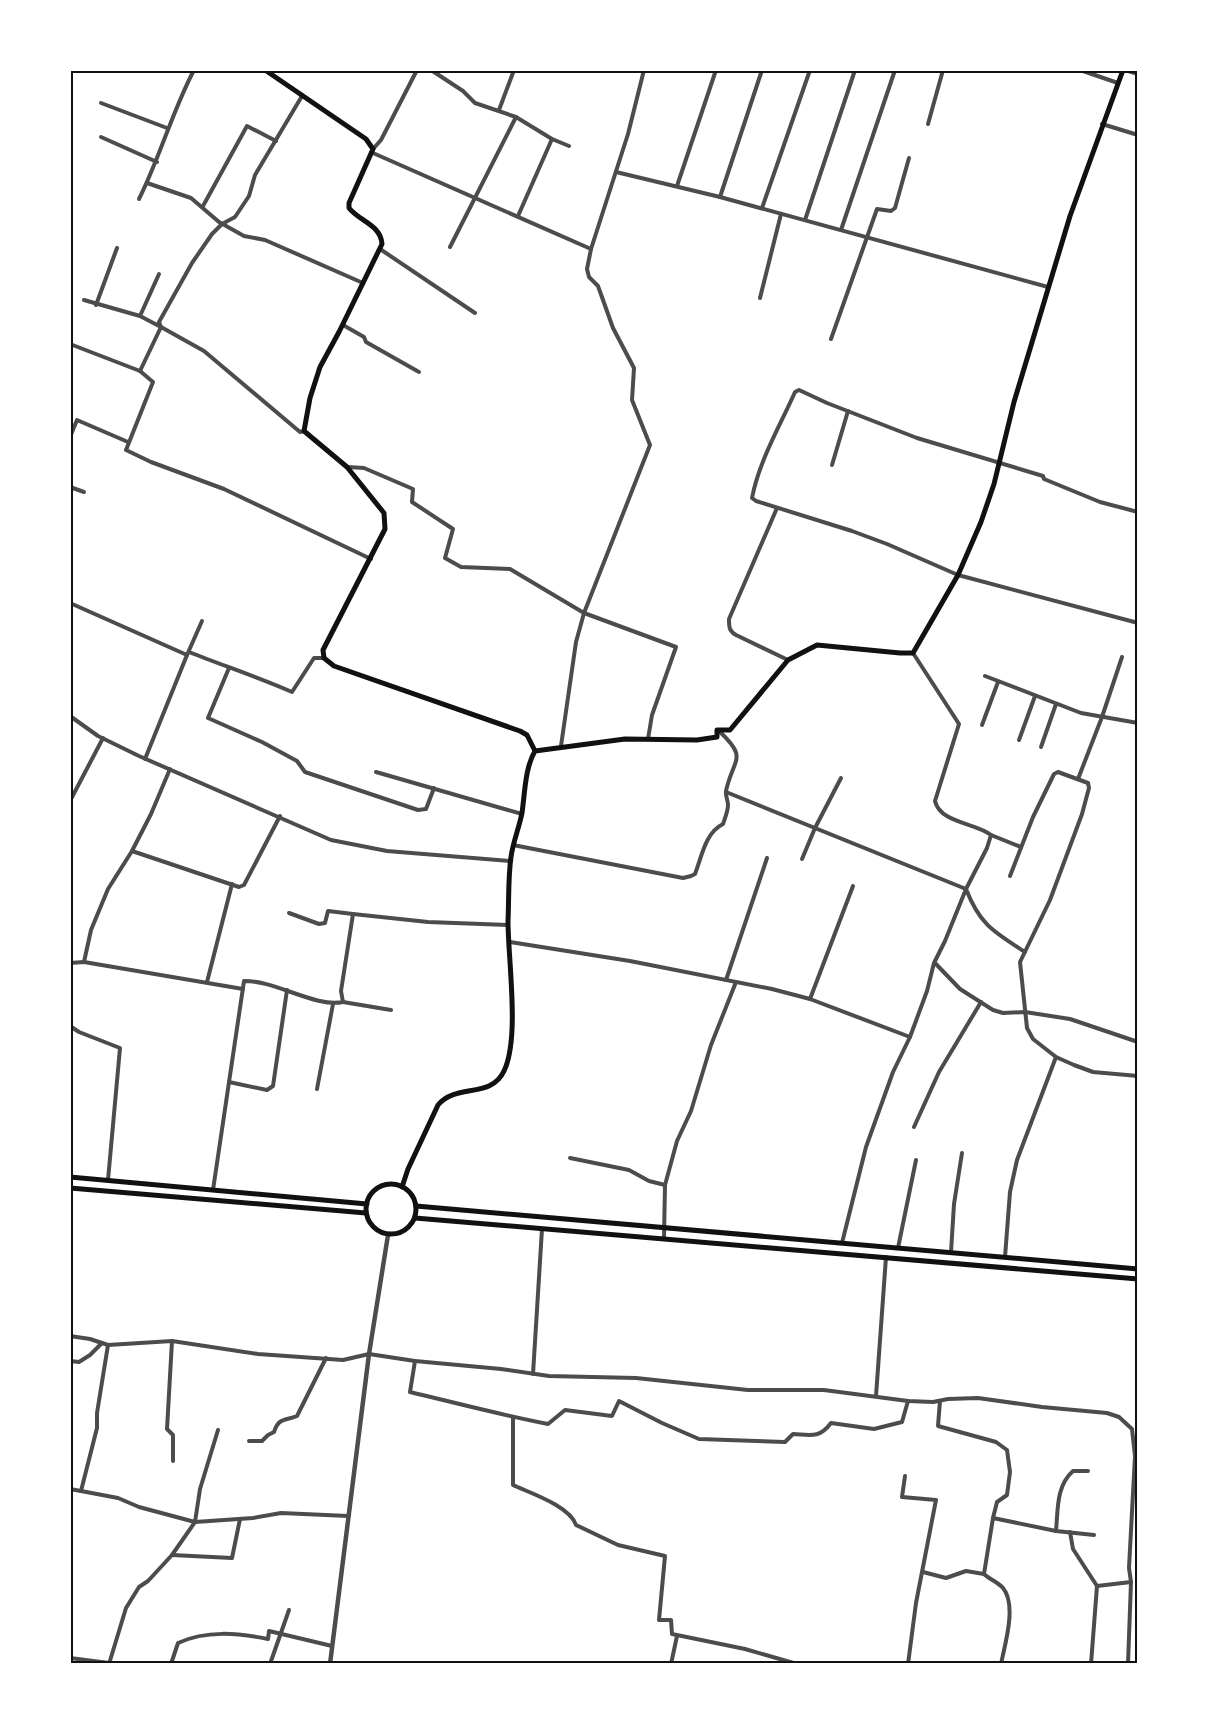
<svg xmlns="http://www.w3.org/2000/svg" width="1208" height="1734" font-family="Barlow,sans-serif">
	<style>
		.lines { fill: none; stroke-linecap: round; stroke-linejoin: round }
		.minor { stroke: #4c4c4c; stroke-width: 4 }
		.tertiary { stroke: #4c4c4c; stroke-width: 4.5 }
		.secondary { stroke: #111; stroke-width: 5 }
		.neatline { fill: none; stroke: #111; stroke-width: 2 }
	</style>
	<rect width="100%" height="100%" fill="#fff"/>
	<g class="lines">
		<g class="minor">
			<polyline points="431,70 463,91 475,103 516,117 552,139 569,146"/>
			<polyline points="1080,70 1118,83"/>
			<polyline points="1125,70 1138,74"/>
			<polyline points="101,103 167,128"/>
			<polyline points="499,110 514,70"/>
			<polyline points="928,124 943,70"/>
			<polyline points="1102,124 1138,135"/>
			<polyline points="101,137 157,162"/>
			<polyline points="373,149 381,140 417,70"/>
			<polyline points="373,153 591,249 587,269 589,277 598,286 613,328 634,368 632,400 650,445 584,613 576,642 561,746"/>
			<polyline points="616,172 720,197 1048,287"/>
			<polyline points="147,183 191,198 219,222 244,236 265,240 363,283"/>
			<polyline points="677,186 716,70"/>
			<polyline points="720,197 762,70"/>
			<path d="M139,199c21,-42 33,-87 55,-129"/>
			<polyline points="203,206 247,126 276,141"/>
			<polyline points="762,208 810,70"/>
			<polyline points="518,216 552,139"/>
			<polyline points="805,220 855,70"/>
			<polyline points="841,230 895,70"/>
			<polyline points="450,247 516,117"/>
			<polyline points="380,249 475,313"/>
			<polyline points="591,249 628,134 644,70"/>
			<polyline points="760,298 781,214"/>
			<polyline points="84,300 140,316 161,327 159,322 192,263 212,234 222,224 235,217 249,196 255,175 302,96"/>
			<polyline points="96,305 117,248"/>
			<polyline points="140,316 159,274"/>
			<polyline points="343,325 364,337 366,342 419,372"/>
			<polyline points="831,339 877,209 891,211 895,208 909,158"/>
			<polyline points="70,344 140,371 161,327 204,351 300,432 304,431"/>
			<polyline points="140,371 153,382 126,450 151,462 224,489 371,559"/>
			<polyline points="70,437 77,420 128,442"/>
			<polyline points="832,465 848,411"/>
			<polyline points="348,467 364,468 413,489 412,502 453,529 445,558 461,567 510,569 584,613 676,647 652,715 648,739"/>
			<polyline points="70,487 84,492"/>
			<path d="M777,508l-48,111c0,8 0,12 7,16l52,25"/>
			<path d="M1138,512l-38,-10 -56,-23 -1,-3 -126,-38 -90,-35 -28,-13 -4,2c-15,34 -36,69 -43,106l4,3 96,30 35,13 71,31 180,48"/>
			<polyline points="70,603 187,655"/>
			<path d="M189,652c35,14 69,25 103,40l22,-34h10"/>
			<polyline points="229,668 208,718 262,742 297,761 305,772 418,810 426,809 434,788"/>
			<polyline points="985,676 1081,713 1138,723"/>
			<polyline points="70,716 98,736 139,756 331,840 387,851 510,861"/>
			<polyline points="982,725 998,682"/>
			<polyline points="1019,740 1035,696"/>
			<polyline points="1041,747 1056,704"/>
			<polyline points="145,759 187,655 202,621"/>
			<polyline points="376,772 522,814"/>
			<polyline points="1078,779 1102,717 1122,657"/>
			<path d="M726,792l240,97c14,36 28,43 59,63"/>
			<polyline points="70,801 103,738"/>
			<polyline points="991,835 1021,847"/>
			<path d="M513,845l170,33 8,-2 4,-2c7,-18 10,-41 28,-50 2,-6 5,-13 5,-19 0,-5 -3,-10 -2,-14 7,-33 23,-32 -7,-60"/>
			<polyline points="132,851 239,887 244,885 280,816"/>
			<polyline points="802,859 815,828 841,778"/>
			<polyline points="1010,876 1033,817 1054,774 1058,772 1088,783 1089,788 1082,814 1050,900 1020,962 1027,1028 1033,1039 1056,1057 1074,1065 1093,1072 1138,1076"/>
			<polyline points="289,913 319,924 325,923 328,911 353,914"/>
			<polyline points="510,942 630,961 772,989 810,999 910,1037"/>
			<polyline points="84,962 91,930 108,889 132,851 151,814 170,769"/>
			<polyline points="70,963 84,962 243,989"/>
			<polyline points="935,963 960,989 993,1010 1003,1013 1025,1012 1070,1019 1138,1042"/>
			<polyline points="726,980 767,858"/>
			<polyline points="207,982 232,884"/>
			<polyline points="810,999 853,886"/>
			<polyline points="343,1002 391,1010"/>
			<polyline points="70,1026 79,1032 120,1048 108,1180"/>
			<polyline points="229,1082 267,1090 273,1086 287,990"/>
			<polyline points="317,1089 333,1004"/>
			<polyline points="914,1127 939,1072 981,1002"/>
			<polyline points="570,1158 629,1170 649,1181 665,1185"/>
			<path d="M213,1190l31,-209c30,-1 72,27 99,21l-2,-11 12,-77 75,8 80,3"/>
			<polyline points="664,1238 665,1185 677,1141 691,1111 711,1045 736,982"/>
			<path d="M842,1243l24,-96 27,-75 17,-35 17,-46 7,-28 11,-22 21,-52 21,-41 4,-13c-15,-12 -51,-12 -56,-34l24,-77 -46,-71"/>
			<polyline points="898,1248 916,1160"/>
			<polyline points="951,1252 954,1204 962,1153"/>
			<polyline points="1005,1257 1010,1192 1017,1160 1056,1057"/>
			<polyline points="70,1336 90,1339 102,1343"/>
			<polyline points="172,1341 167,1429 173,1435 173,1461"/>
			<polyline points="70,1361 79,1362 90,1355 102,1343 108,1345 172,1341 258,1354 343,1360 369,1354 415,1361 501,1369 549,1376 636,1378 748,1390 824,1390 908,1401 933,1402 948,1399 978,1398 1042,1407 1107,1413 1119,1417 1132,1429 1135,1456 1129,1568 1131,1582 1128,1664"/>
			<path d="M415,1361l-5,31c46,11 91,23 138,32l17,-14 47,6 7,-15 43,22 37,16 86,3 8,-8c17,1 26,5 38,-11l43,6 28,-7 6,-21"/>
			<polyline points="533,1374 542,1229"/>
			<polyline points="876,1396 886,1257"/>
			<polyline points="940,1401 938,1426 996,1442 1007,1450 1010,1472 1007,1495 997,1502 993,1518"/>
			<path d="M513,1417v68c17,8 57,21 63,40l42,20 47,11 -6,64h12l1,14 73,15 52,15"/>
			<path d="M249,1441h13l6,-6 6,-3c5,-15 11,-11 23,-16l29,-58"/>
			<polyline points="905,1476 902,1497 936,1500 916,1603 908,1664"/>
			<polyline points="70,1489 81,1491 97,1428 97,1413 108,1345"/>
			<polyline points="81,1491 118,1498 139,1507 195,1522 253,1518 281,1513 348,1516"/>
			<path d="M1056,1531c2,-21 0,-45 17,-60h15"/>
			<polyline points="1070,1532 1073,1549 1097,1586 1131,1582"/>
			<polyline points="172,1555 232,1558 240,1519"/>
			<polyline points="923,1572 946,1578 966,1571 984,1574"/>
			<polyline points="70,1658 109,1663"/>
			<polyline points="109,1664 126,1608 139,1587 148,1581 172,1555 195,1522 200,1489 218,1430"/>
			<path d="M171,1664l7,-21c28,-13 60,-10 90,-4l1,-8 63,15"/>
			<polyline points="270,1664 289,1610"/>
			<polyline points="671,1664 677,1636"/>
			<path d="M1001,1664c4,-20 16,-59 2,-76 -5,-6 -14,-9 -19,-14l9,-56 63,13 38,4"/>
			<polyline points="1091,1664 1097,1586"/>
		</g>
		<polyline class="tertiary" points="330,1664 369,1354 388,1235"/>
		<g class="secondary">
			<path d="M265,70l101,69 7,10 -24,54v5c10,13 32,17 33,36l-43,88 -19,35 -10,31 -6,33 43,36 37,46 1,16 -62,121 1,8 10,8 186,65 7,4 8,16"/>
			<polyline points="70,1177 367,1204"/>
			<circle cx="391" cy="1209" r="25"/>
			<path d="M402,1187l6,-18 30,-64c18,-22 53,-6 66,-34 16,-33 4,-111 4,-150 1,-21 0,-43 3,-64 2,-15 8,-29 11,-44 3,-21 3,-45 13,-62l90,-12 72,1 20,-3v-7h13l58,-70 29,-15 83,8h13l45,-78 23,-53 13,-38 20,-82 56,-186 53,-146"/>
			<polyline points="70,1188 366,1213"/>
			<polyline points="416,1206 1138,1269"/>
			<polyline points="415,1218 1138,1279"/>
		</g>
	</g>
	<rect width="1208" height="1734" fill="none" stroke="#ffffff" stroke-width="144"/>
	<rect x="72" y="72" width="1064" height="1590" class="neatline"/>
</svg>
